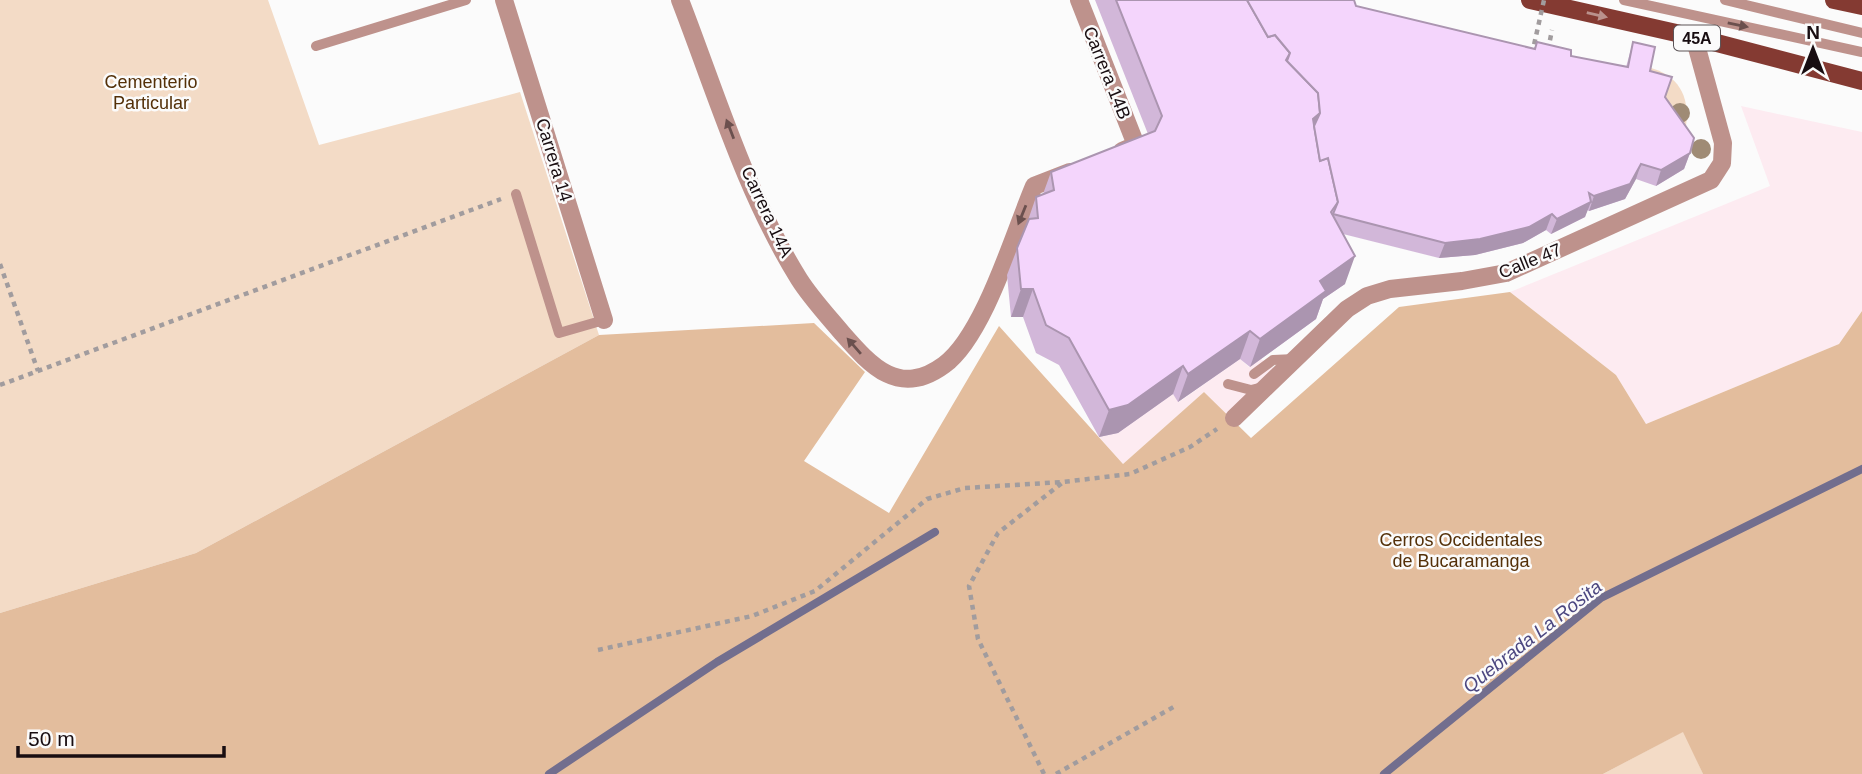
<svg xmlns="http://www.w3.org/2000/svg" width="1862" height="774" font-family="Arial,sans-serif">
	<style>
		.built { fill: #fdebf1 }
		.green { fill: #f3dbc6 }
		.forest { fill: #e3bd9d }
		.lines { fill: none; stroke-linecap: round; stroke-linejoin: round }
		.stream { stroke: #726e8e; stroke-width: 8 }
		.path { stroke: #a19c9e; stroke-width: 4.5; stroke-dasharray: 5 5; stroke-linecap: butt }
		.lane { stroke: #be928c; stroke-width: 10 }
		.street { stroke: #be928c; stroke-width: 18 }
		.primary { stroke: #843a32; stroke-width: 18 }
		.path-bridge { stroke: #a19c9e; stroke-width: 4.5; stroke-dasharray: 5 5; stroke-linecap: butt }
		.tree { fill: #9f8b75 }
		.wall { fill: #d2b7d9 }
		.shaded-wall { fill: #ab95b0 }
		.building { fill: #f4d5fc; stroke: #ab95b0; stroke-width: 2 }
		.oneway { fill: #ba918c }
		.oneway2 { fill: #6b504e }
		.labels { text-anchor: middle; stroke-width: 5; stroke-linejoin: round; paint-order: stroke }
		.shield { fill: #fbfbfb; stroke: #5c5457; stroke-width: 2 }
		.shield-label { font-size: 16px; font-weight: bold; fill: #180d11 }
		.street-label { font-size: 18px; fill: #180d11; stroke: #fbfbfb }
		.park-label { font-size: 18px; fill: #543008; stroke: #fbfbfb }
		.water-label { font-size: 19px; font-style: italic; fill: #4c4780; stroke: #fbfbfb }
	</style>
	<rect width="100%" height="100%" fill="#fbfbfb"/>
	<g class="built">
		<polygon points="1741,106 1862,132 1862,311 1839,344 1646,424 1616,375 1510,292 1770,186"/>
		<polygon points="1240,359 1249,367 1261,359 1274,368 1226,414 1204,392 1123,464 1099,437 1118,433 1173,394 1179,402"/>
	</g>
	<g class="green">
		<polygon points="0,0 268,0 319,145 520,92 599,335 196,553 0,613"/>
		<path d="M1648,67c30,8 42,28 38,59l-11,8 -31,-48z"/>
		<polygon points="1684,731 1703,774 1603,774"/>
	</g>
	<polygon class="forest" points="1510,292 1616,375 1646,424 1839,344 1862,311 1862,774 1703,774 1683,732 1603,774 0,774 0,613 196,553 599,335 814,323 865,372 804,461 889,513 999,326 1123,464 1204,392 1251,438 1399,307"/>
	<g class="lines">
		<g class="stream">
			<polyline points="549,774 717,662 935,532"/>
			<polyline points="1384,774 1601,598 1862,469"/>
		</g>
		<g class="path">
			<polyline points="1548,50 1552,30"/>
			<polyline points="0,264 38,371"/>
			<polyline points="0,385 501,199"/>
			<polyline points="598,650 752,616 815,591 927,499 965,488 1063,482 1130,474 1190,447 1217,429"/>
			<polyline points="1044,774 978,639 969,586 998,533 1062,483"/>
			<polyline points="1056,774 1177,705"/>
		</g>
		<g class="lane">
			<polyline points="1624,0 1862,52"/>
			<polyline points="1725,0 1862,33"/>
			<polyline points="316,46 466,0"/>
			<polyline points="516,194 559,333 604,320"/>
			<polyline points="1254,374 1273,360 1295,359"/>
			<polyline points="1228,384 1251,390 1263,387"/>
		</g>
		<g class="street">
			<polyline points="504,0 604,320"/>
			<path d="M680,0c36,93 66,194 119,279 12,19 28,36 43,54 29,33 57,65 102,32 40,-29 70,-132 90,-179l36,-14"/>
			<polyline points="1079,0 1136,145 1122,151"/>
			<polyline points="1234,418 1347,309 1367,296 1390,289 1462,281 1506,273 1711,180 1722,163 1723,143 1694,37"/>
		</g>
		<g class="primary">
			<polyline points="1530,0 1694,37 1862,81"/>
			<polyline points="1834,0 1862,6"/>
		</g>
		<polyline class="path-bridge" points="1532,54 1544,0"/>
	</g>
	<g class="tree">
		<circle cx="1680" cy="113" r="10"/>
		<circle cx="1701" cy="149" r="10"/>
	</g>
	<polygon class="wall" points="1095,0 1354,0 1356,6 1534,49 1537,42 1571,56 1626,67 1633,42 1665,97 1690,153 1684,169 1656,186 1636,179 1625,199 1589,211 1587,210 1585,217 1551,234 1546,230 1523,243 1475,255 1439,258 1343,234 1345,284 1323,299 1316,319 1250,367 1240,359 1178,402 1173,394 1118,433 1099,437 1059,365 1036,353 1023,317 1011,317 1007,275 1026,226 1036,197 1043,194 1051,172 1148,134"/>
	<g class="shaded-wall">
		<polygon points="1320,113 1310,141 1313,119"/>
		<polygon points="1690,153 1684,169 1656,186 1661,170"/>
		<polygon points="1641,164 1636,179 1625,199 1589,211 1594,196"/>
		<polygon points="1591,202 1585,217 1551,234 1557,219"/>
		<polygon points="1552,214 1546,230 1523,243 1475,255 1439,258 1445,243"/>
		<polygon points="1355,256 1345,284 1323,299 1316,319 1250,367 1260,339 1320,281"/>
		<polygon points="1021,289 1033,289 1023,317 1011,317"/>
		<polygon points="1250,331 1240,359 1178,402 1188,374"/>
		<polygon points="1183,366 1173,394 1118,433 1099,437 1109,410"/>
	</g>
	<g class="building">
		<polygon points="1116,0 1247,0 1268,37 1275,35 1290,53 1286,60 1318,93 1320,113 1313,119 1320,161 1328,158 1338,202 1331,212 1355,256 1320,281 1326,291 1260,339 1250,331 1188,374 1183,366 1128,405 1109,410 1069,338 1046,325 1033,289 1021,289 1017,248 1029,219 1038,218 1036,197 1054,190 1051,172 1155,131 1162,116"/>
		<polygon points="1247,0 1354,0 1356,6 1535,49 1537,42 1571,50 1571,56 1628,67 1633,42 1655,47 1650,71 1672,77 1665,97 1694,138 1690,153 1661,170 1641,164 1630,184 1594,196 1589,193 1591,202 1557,219 1552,214 1529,227 1480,239 1445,243 1333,214 1338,202 1328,158 1320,161 1314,126 1320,113 1318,93 1287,61 1290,53 1275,35 1268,37"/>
	</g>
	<defs><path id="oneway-solid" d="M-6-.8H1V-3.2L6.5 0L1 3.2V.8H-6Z" transform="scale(1.75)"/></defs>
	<use class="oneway" href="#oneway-solid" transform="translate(1597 15) rotate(13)"/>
	<g class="oneway2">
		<use href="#oneway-solid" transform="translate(1738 25) rotate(12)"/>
		<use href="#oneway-solid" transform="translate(730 129) rotate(-111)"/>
		<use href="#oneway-solid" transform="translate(1022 215) rotate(112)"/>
		<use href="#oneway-solid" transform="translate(854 346) rotate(-131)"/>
	</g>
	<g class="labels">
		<rect class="shield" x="1674" y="25.5" width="46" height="25" rx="5"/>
		<g class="shield-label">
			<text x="1697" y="44">45A</text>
		</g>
		<g class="street-label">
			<text transform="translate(1107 73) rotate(68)" y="6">Carrera 14B</text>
			<text transform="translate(554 160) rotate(73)" y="6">Carrera 14</text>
			<text transform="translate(767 212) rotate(65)" y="6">Carrera 14A</text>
			<text transform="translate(1530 261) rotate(-22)" y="6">Calle 47</text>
		</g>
		<g class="park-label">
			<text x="151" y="88">Cementerio<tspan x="151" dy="21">Particular</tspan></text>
			<text x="1461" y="546">Cerros Occidentales<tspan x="1461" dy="21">de Bucaramanga</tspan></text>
		</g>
		<g class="water-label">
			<text transform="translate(1532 636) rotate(-38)" y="7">Quebrada La Rosita</text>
		</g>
	</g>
	<g transform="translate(1813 49)" stroke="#fbfbfb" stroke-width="5" paint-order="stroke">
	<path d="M0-5L12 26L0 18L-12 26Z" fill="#180d11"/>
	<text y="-10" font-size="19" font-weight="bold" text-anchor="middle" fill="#180d11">N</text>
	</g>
	<path d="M18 746v10h206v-10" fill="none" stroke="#180d11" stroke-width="3.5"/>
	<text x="28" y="746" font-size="21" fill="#180d11" stroke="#fbfbfb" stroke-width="5" paint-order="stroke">50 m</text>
</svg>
